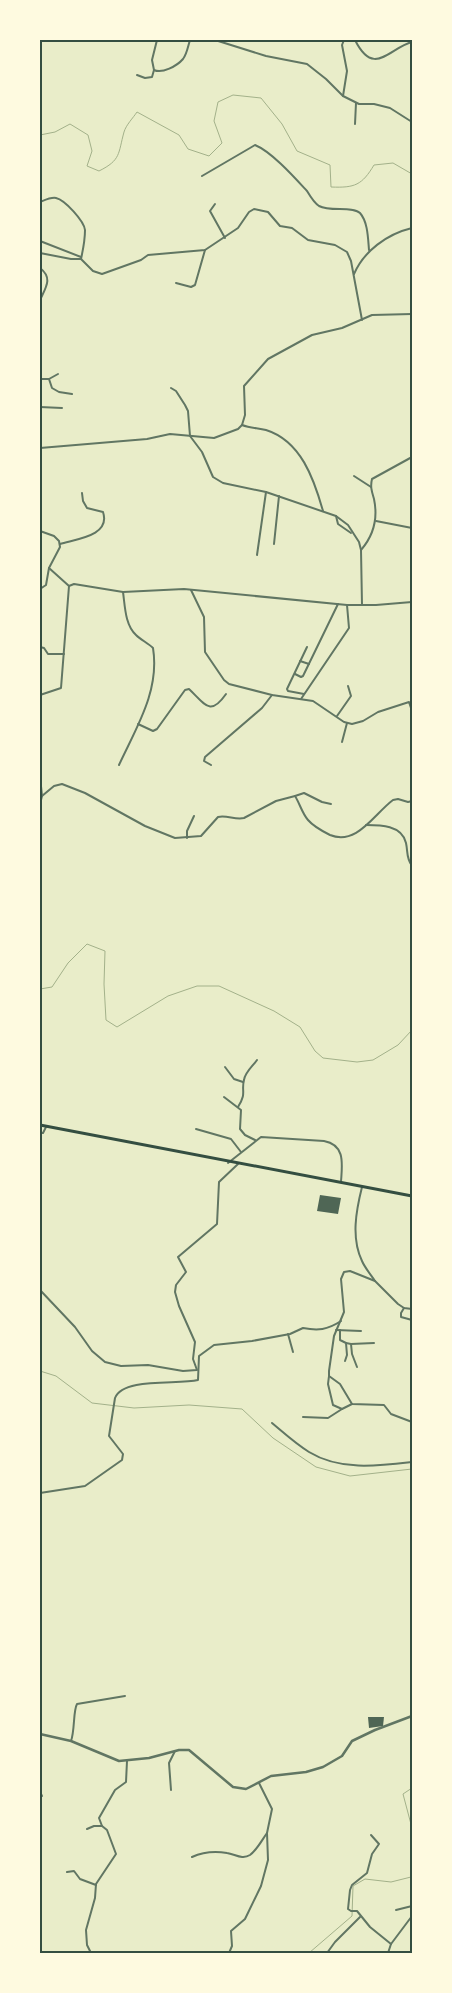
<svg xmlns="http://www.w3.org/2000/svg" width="452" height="1993" font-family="Rubik,sans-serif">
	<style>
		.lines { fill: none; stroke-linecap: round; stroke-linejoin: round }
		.stream { stroke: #a3b18a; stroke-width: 1 }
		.building { fill: #4f6655 }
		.minor { stroke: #617663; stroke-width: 2 }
		.tertiary { stroke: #617663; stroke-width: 2.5 }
		.trunk { stroke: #344e41; stroke-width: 3 }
		.neatline { fill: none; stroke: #344e41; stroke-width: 2 }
	</style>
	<rect width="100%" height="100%" fill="#e9edc9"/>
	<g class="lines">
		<g class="stream">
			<path d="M40,135l15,-3 15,-8 18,11 4,16 -5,15 12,5c22,-11 19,-17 25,-39 2,-7 9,-14 13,-20l42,23 9,14 21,7 13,-13 -8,-22 4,-19 15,-7 28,3 21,26 15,27 33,14 1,22c24,1 31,-2 43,-22l19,-2 19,11"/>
			<polyline points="40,989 52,987 68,963 87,944 105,951 104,984 106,1020 117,1027 168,996 197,986 219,986 274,1011 300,1027 315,1051 323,1058 357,1062 373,1060 398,1045 412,1030"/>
			<polyline points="40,1371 56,1376 92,1403 134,1408 189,1405 242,1409 273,1438 316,1467 350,1476 412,1469"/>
			<polyline points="412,1788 403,1794 412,1828"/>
			<polyline points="309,1953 352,1916 353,1886 365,1879 391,1882 411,1877 412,1875"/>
		</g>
	</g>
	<g class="building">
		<polygon points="320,1195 341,1198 338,1214 317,1211"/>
		<polygon points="368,1717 384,1717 383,1726 369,1728"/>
	</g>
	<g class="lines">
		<g class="minor">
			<path d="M157,40l-5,20 2,10c8,4 23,-4 29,-11 4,-5 5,-13 7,-19"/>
			<polyline points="215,40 266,56 307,64 326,79 343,96 359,104 374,104 390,108 412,122"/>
			<path d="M355,40c19,38 34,8 57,2"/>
			<polyline points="137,75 145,78 152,77 154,70"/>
			<polyline points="343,96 347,71 342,45 344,40"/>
			<polyline points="355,124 356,103"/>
			<path d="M202,176l48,-28 5,-3c17,7 40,33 52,46 3,5 7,12 12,15 11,6 33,0 41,7 8,9 8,26 9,37"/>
			<path d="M40,202c5,-2 11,-5 16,-4 9,2 28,23 29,32 0,9 -2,20 -4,29"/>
			<polyline points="215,204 210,211 225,238"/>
			<polyline points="40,241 81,257"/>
			<polyline points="40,253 71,259 81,259 93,271 102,274 141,260 148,255 205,250 238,228 249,212 254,209 268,212 280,226 292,228 308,240 335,245 347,252 351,261 362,320"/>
			<path d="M40,268c13,10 6,19 0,32"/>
			<path d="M354,274c10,-23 33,-40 58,-46"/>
			<polyline points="176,283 191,287 195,285 205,250"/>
			<polyline points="40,379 49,379 58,374"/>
			<polyline points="49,379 52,388 59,392 72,394"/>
			<polyline points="171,388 176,391 185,405 188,411 190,436 202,452 213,477 223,483 266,492 336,516 348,525 359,542 361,550 362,605"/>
			<polyline points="40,407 62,408"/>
			<path d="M242,425c8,3 16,3 24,5 35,11 48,49 57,81"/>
			<polyline points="40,448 147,439 170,434 214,438 238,429 242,425 245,415 244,386 268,359 312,335 342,328 372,315 412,314"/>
			<polyline points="354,476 371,487"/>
			<polyline points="336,516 338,524 351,533"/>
			<polyline points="376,521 412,528"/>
			<polyline points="40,531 54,536 59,541 60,547 49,568 69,586 74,584 123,592 184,589 347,605 376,605 412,602"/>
			<path d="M60,544c16,-5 51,-8 43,-32l-16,-4 -4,-7 -1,-8"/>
			<polyline points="274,544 279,496"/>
			<path d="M361,550c13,-15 17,-32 13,-51 -2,-7 -4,-12 -2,-20l40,-22"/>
			<polyline points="257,555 266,492"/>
			<polyline points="40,589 46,585 49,568"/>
			<polyline points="191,590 204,617 205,652 224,680 229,684 272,695 313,701 344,722 352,724 363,721 378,712 409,702 412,711"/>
			<polyline points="40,647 44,648 48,654 64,654"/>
			<polyline points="300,661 309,664"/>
			<polyline points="295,674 301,677 303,676 338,604"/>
			<polyline points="304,694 288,691 287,689 307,647"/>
			<polyline points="40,695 61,688 69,586"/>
			<polyline points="301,699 349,628 347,605"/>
			<polyline points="337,716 351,696 348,686"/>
			<path d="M138,724l15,7 4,-2 28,-39 4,-1c16,15 21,28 37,5"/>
			<polyline points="342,742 347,723"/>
			<path d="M119,765c17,-37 41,-74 34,-117 -5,-5 -12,-8 -17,-13 -11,-10 -11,-29 -13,-43"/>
			<polyline points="211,765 204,761 205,757 262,708 272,695"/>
			<polyline points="40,776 42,796"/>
			<polyline points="295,796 304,793 322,802 331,804"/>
			<path d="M40,804l2,-8 12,-10 8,-2 23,9 60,33 30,12 26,-2 17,-19c9,-2 17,3 26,1l32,-17 19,-5c5,8 7,17 13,24 6,7 14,11 22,15 27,11 44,-21 63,-35l5,-1 10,3 4,-1"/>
			<path d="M366,825c14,0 36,0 40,18 2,9 0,15 6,23"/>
			<polyline points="187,838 187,831 194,816"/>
			<polyline points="225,1067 234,1079 243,1082"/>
			<polyline points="224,1097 241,1110 240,1129 245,1135 255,1140"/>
			<path d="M238,1107c9,-14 3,-16 6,-27 1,-8 9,-14 13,-20"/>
			<polyline points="196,1129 231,1139 241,1152"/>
			<polyline points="40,1133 43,1133 46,1127"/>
			<path d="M228,1163l33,-26 63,4c22,4 18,24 17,41"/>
			<path d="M362,1187c-6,24 -11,51 0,74 3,7 9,14 13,20"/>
			<polyline points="40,1290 75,1327 92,1351 105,1362 121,1366 148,1365 183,1371 197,1370 193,1359 195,1342 179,1306 175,1292 176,1285 186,1272 178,1257 217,1224 219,1182 238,1164"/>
			<polyline points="404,1308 401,1313 401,1317 412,1320"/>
			<polyline points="412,1309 404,1308 398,1304 375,1281 350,1271 344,1272 341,1279 344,1312 334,1336 329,1371 329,1376 340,1384 352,1404 384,1405 391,1414 412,1422"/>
			<polyline points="336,1330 361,1331"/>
			<polyline points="340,1330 340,1340 346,1343 347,1355 345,1361"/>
			<polyline points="288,1334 293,1352"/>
			<polyline points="346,1343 351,1344 352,1354 357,1367"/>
			<polyline points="351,1344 374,1343"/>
			<polyline points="329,1376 328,1384 333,1405 342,1409 352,1404"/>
			<polyline points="303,1417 328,1418 342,1409"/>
			<path d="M272,1423c12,10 24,21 37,29 31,19 69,14 103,10"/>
			<path d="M40,1493l45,-7 37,-26 1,-6 -14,-18 6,-38c8,-21 63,-13 83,-18l1,-24 15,-11 38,-4 38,-7 13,-6c15,3 24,2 38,-7"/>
			<path d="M71,1741c4,-11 2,-30 6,-37l48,-8"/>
			<polyline points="171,1790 169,1763 175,1751"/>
			<polyline points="40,1792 42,1796"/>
			<polyline points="87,1829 94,1826 102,1826"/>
			<polyline points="371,1835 379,1844 372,1854 367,1873 352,1885 350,1890 348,1909 351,1911 357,1911 370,1927 391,1944"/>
			<path d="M192,1857c11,-5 23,-6 35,-4 8,1 15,7 23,2 7,-5 12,-15 17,-22"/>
			<polyline points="67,1872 74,1871 80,1879 96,1885"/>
			<polyline points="396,1910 412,1906"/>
			<polyline points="91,1953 87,1945 86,1930 95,1898 96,1884 116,1854 107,1830 102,1826 99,1818 115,1790 126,1782 127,1761"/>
			<polyline points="229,1953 232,1946 231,1931 245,1919 261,1886 268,1860 267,1833 272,1809 259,1783"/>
			<polyline points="327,1953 335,1942 360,1917"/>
			<polyline points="388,1953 391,1944 412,1916"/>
		</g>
		<polyline class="tertiary" points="40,1734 71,1741 119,1761 149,1758 179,1750 189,1750 233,1787 246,1789 271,1776 306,1772 323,1767 342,1756 352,1741 375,1730 412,1716"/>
		<polyline class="trunk" points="40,1125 412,1196"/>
	</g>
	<rect width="452" height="1993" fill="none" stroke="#fefae0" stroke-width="82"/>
	<rect x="41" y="41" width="370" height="1911" class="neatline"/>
</svg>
